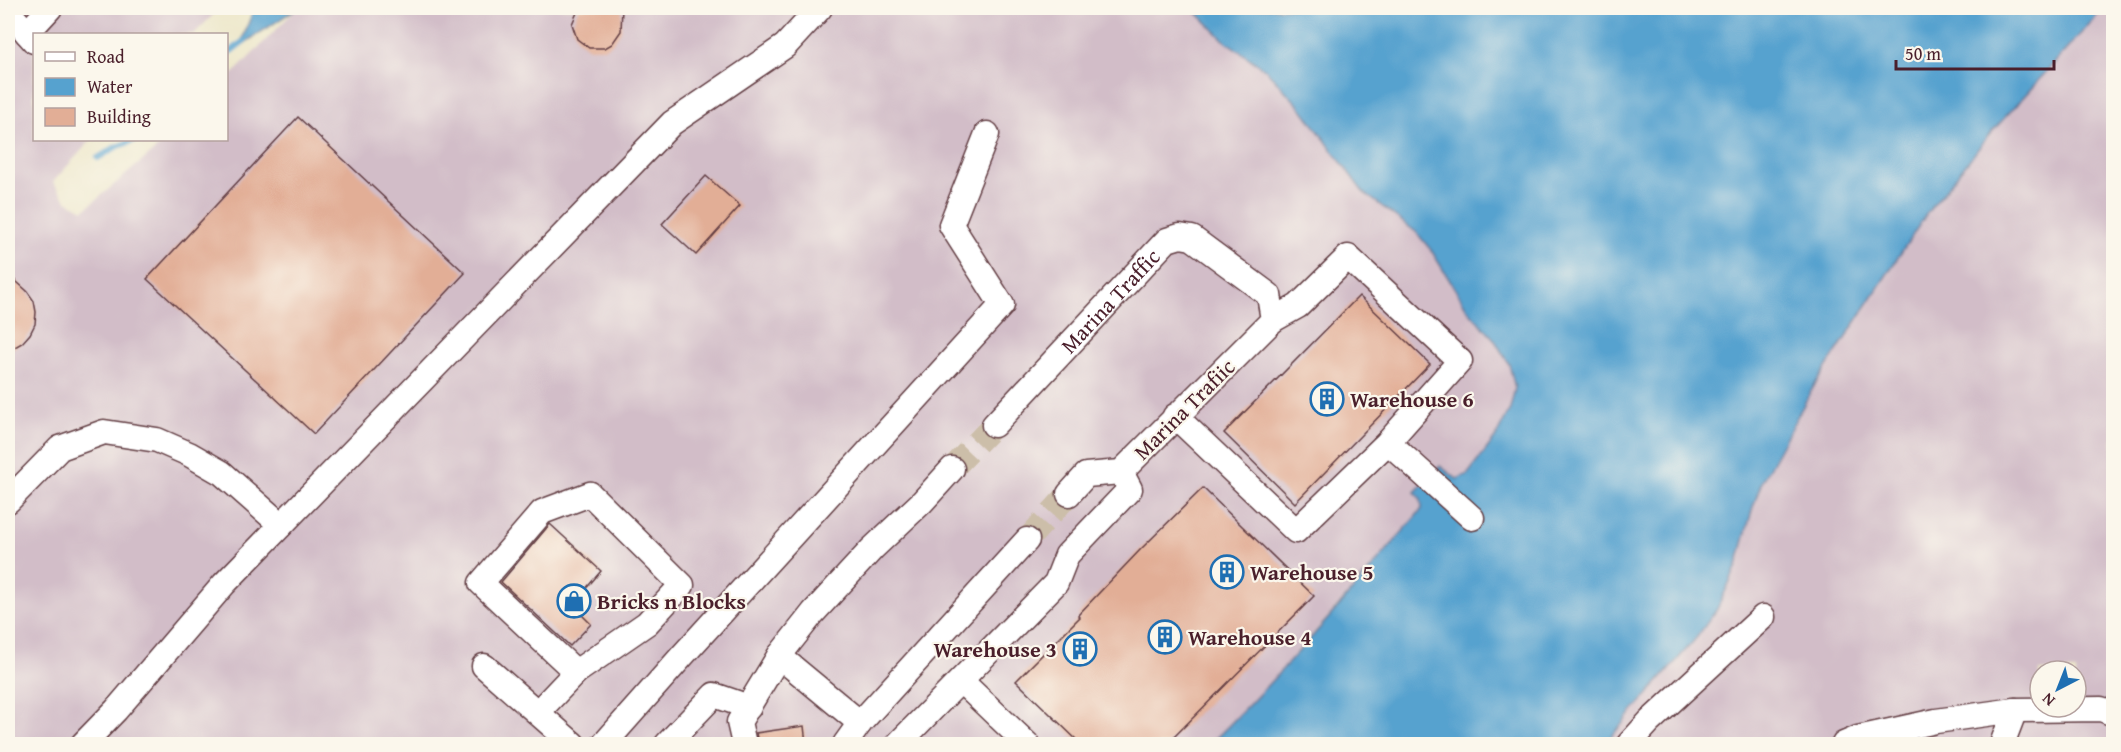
<svg xmlns="http://www.w3.org/2000/svg" width="2121" height="752" font-family="'Gentium Book Plus',serif">
	<style>
		.industrial { fill: #d2bdc8; fill-rule: evenodd }
		.water { fill: #56a2cf; stroke: #50607d; stroke-width: 1.5 }
		.lines { fill: none; stroke-linecap: round; stroke-linejoin: round }
		.stream { stroke: #56a2cf; stroke-width: 6 }
		.building { fill: #e2ae96 }
		.minor-tunnel { stroke: #ccbea9; stroke-width: 24; stroke-dasharray: 24 12; stroke-linecap: butt }
		.minor-casing { stroke: #623d43; stroke-width: 27 }
		.minor { stroke: #fff; stroke-width: 24 }
		.labels { text-anchor: middle; stroke-width: 4.5; stroke-linejoin: round; paint-order: stroke }
		.street-label { font-size: 22px; fill: #4a1f2b; stroke: #fbf7ec }
		.poi-label { font-size: 22px; font-weight: bold; fill: #4a1f2b; stroke: #fbf7ec; text-anchor: start }
	</style>
	<rect width="100%" height="100%" fill="#fbf7ec"/>
	<filter id="ink" filterUnits="userSpaceOnUse"><feTurbulence type="fractalNoise" baseFrequency=".0167" numOctaves="2"/><feDisplacementMap in="SourceGraphic" scale="12" xChannelSelector="R" yChannelSelector="G"/><feConvolveMatrix kernelMatrix="1 2 1 2 8 2 1 2 1" color-interpolation-filters="sRGB"/></filter>
	<filter id="wash" filterUnits="userSpaceOnUse"><feTurbulence type="fractalNoise" baseFrequency=".008" numOctaves="4" result="noise"/><feDisplacementMap in="SourceGraphic" scale="24" xChannelSelector="R" yChannelSelector="G"/><feGaussianBlur stdDeviation="1.35" result="paint"/><feColorMatrix in="noise" values="0 0 0 0 0 0 0 0 0 0 0 0 0 0 0 0 0 1.4 0 .05"/><feComposite in="paint" operator="in"/></filter>
	<g filter="url(#wash)">
		<rect width="100%" height="100%" fill="#ece6c8"/>
		<g class="industrial">
			<polygon points="8,8 220,8 194,34 34,34 34,140 91,140 53,182 67,201 84,210 167,140 226,140 227,80 297,8 1192,8 1224,40 1267,71 1303,110 1363,192 1416,232 1431,250 1468,310 1494,339 1509,364 1515,388 1510,409 1495,438 1468,474 1458,479 1440,466 1415,492 1421,501 1422,508 1360,581 1246,709 1210,744 8,744"/>
			<path d="M2104,8h9v736h-508l92,-107 55,-127 10,-29 52,-95 113,-173 62,-78zM2040,671h36v36h-36z"/>
		</g>
		<g class="water">
			<polygon points="254,8 297,8 240,46"/>
			<path d="M1192,8h912l-115,127 -62,78 -113,173 -52,95 -10,29 -15,56 -20,43 -20,28 -92,107h-395c76,-74 144,-155 212,-235l-1,-9 -6,-8 25,-26 17,13 11,-5 27,-36 15,-29 5,-21 -6,-24 -15,-25 -26,-29 -37,-60 -15,-18 -53,-40 -60,-82 -36,-39 -43,-31z"/>
		</g>
		<g class="lines">
			<g class="stream">
				<polyline points="226,55 245,40"/>
				<polyline points="98,158 116,147 135,140"/>
			</g>
		</g>
		<g id="blocks">
			<g class="building">
				<polygon points="579,8 622,8 621,31 612,44 605,48 589,48 577,39 572,24"/>
				<polygon points="298,117 465,273 314,434 147,279"/>
				<polygon points="706,176 740,206 696,255 662,224"/>
				<polygon points="8,274 27,291 34,301 36,312 35,324 30,334 22,343 8,351"/>
				<polygon points="1359,296 1430,364 1295,503 1224,433"/>
				<polygon points="1203,488 1314,596 1167,744 1081,744 1016,681 1080,617 1078,615 1141,549"/>
				<polygon points="550,524 601,571 572,605 591,624 570,646 501,582"/>
				<polygon points="804,726 806,744 758,744 756,733"/>
			</g>
		</g>
	</g>
	<g filter="url(#ink)">
		<use href="#blocks" fill-opacity="0" stroke="#623d43" stroke-width="1.5"/>
		<g class="lines">
			<g class="minor-tunnel">
				<polyline points="952,469 994,425"/>
				<polyline points="1027,540 1069,494"/>
			</g>
			<g class="minor-casing">
				<g id="minor">
					<polyline points="8,11 34,41"/>
					<polyline points="27,33 50,8"/>
					<polyline points="1273,320 1298,306 1348,257 1460,361 1388,442"/>
					<polyline points="1175,416 1296,531 1388,442 1472,518"/>
					<path id="s1" d="M994,425l173,-185 13,-4 12,2 77,57 4,25 -152,152 -35,3 -17,19"/>
					<polygon points="590,494 682,585 647,623 576,672 481,583 542,512"/>
					<polyline points="8,501 60,448 104,432 157,440 189,454 222,473 281,525"/>
					<polyline points="779,656 813,613 872,549 922,502 952,469"/>
					<polyline points="484,666 573,744"/>
					<polyline points="961,681 1027,744"/>
					<polyline points="538,712 576,672"/>
					<polyline points="83,744 116,710 224,584 672,123 785,46 820,8"/>
					<polyline points="604,744 682,656 1002,305 951,225 987,134"/>
					<polyline points="667,744 714,695 749,707"/>
					<polyline points="744,744 739,722 779,656 860,723"/>
					<polyline points="845,744 860,723 1027,540"/>
					<polyline points="898,744 1056,583 1067,555 1130,489 1121,472"/>
					<polyline points="1629,744 1649,722 1763,617"/>
					<polyline points="1844,744 1858,738 1936,721 2015,710 2101,709 2114,714"/>
					<polyline points="2002,744 2015,710"/>
				</g>
			</g>
			<use href="#minor" class="minor"/>
		</g>
	</g>
	<defs>
		<g id="building-ring" transform="scale(1.725)"><circle r="9.5" fill="#fbf7ec" stroke="#1f6fb2" stroke-width="1.5"/><path d="M-4-6H4V6H1V3H-1V6H-4ZM-2.5-4.3h1.7v1.8h-1.7ZM.8-4.3h1.7v1.8H.8ZM-2.5-1h1.7V.8h-1.7ZM.8-1h1.7V.8H.8Z" fill="#1f6fb2"/></g>
		<g id="shop-ring" transform="scale(1.725)"><circle r="9.5" fill="#fbf7ec" stroke="#1f6fb2" stroke-width="1.5"/><path d="M-5-2.5h2.3a2.7 3.5 0 0 1 5.4 0H5L5.5 6h-11ZM-1.5-2.5h3a1.5 2.3 0 0 0-3 0Z" fill="#1f6fb2"/></g>
	</defs>
	<g fill-rule="evenodd">
		<use href="#building-ring" x="1327" y="399"/>
		<use href="#building-ring" x="1227" y="572"/>
		<use href="#shop-ring" x="574" y="601"/>
		<use href="#building-ring" x="1165" y="637"/>
		<use href="#building-ring" x="1080" y="649"/>
	</g>
	<g class="labels">
		<g class="street-label">
			<text dy="8" stroke="none"><textPath href="#s1" startOffset="170">Marina Traffic</textPath></text>
			<text transform="translate(1184 409) rotate(-45)" y="8">Marina Trafiic</text>
		</g>
		<g class="poi-label">
			<text x="1350" y="407">Warehouse 6</text>
			<text x="1250" y="580">Warehouse 5</text>
			<text x="597" y="609">Bricks n Blocks</text>
			<text x="1188" y="645">Warehouse 4</text>
			<text x="1057" y="657" text-anchor="end">Warehouse 3</text>
		</g>
	</g>
	<rect width="2121" height="752" fill="none" stroke="#fbf7ec" stroke-width="30"/>
	<rect x="33" y="33" width="195" height="108" fill="#fbf7ec" stroke="#b4a19f" stroke-width="1.5"/>
	<rect x="45" y="52" width="30" height="9" fill="#ffffff" stroke="#b4a19f" stroke-width="1.5"/>
	<text x="87" y="63" font-size="18" fill="#4a1f2b">Road</text>
	<rect x="45" y="78" width="30" height="18" fill="#56a2cf" stroke="#b4a19f" stroke-width="1.5"/>
	<text x="87" y="93" font-size="18" fill="#4a1f2b">Water</text>
	<rect x="45" y="108" width="30" height="18" fill="#e2ae96" stroke="#b4a19f" stroke-width="1.5"/>
	<text x="87" y="123" font-size="18" fill="#4a1f2b">Building</text>
	<g transform="translate(2058 689) rotate(222)"><circle r="28" fill="#fbf7ec" stroke="#b4a19f" stroke-width="1.5"/>
	<path d="M0-4.5L10 22L0 15L-10 22Z" fill="#1f6fb2"/>
	<text y="-9" font-size="16" font-weight="bold" text-anchor="middle" fill="#4a1f2b">N</text>
	</g>
	<path d="M1896 60v9h158v-9" fill="none" stroke="#4a1f2b" stroke-width="3"/>
	<text x="1905" y="60" font-size="18" fill="#4a1f2b" stroke="#fbf7ec" stroke-width="4.5" paint-order="stroke">50 m</text>
</svg>
